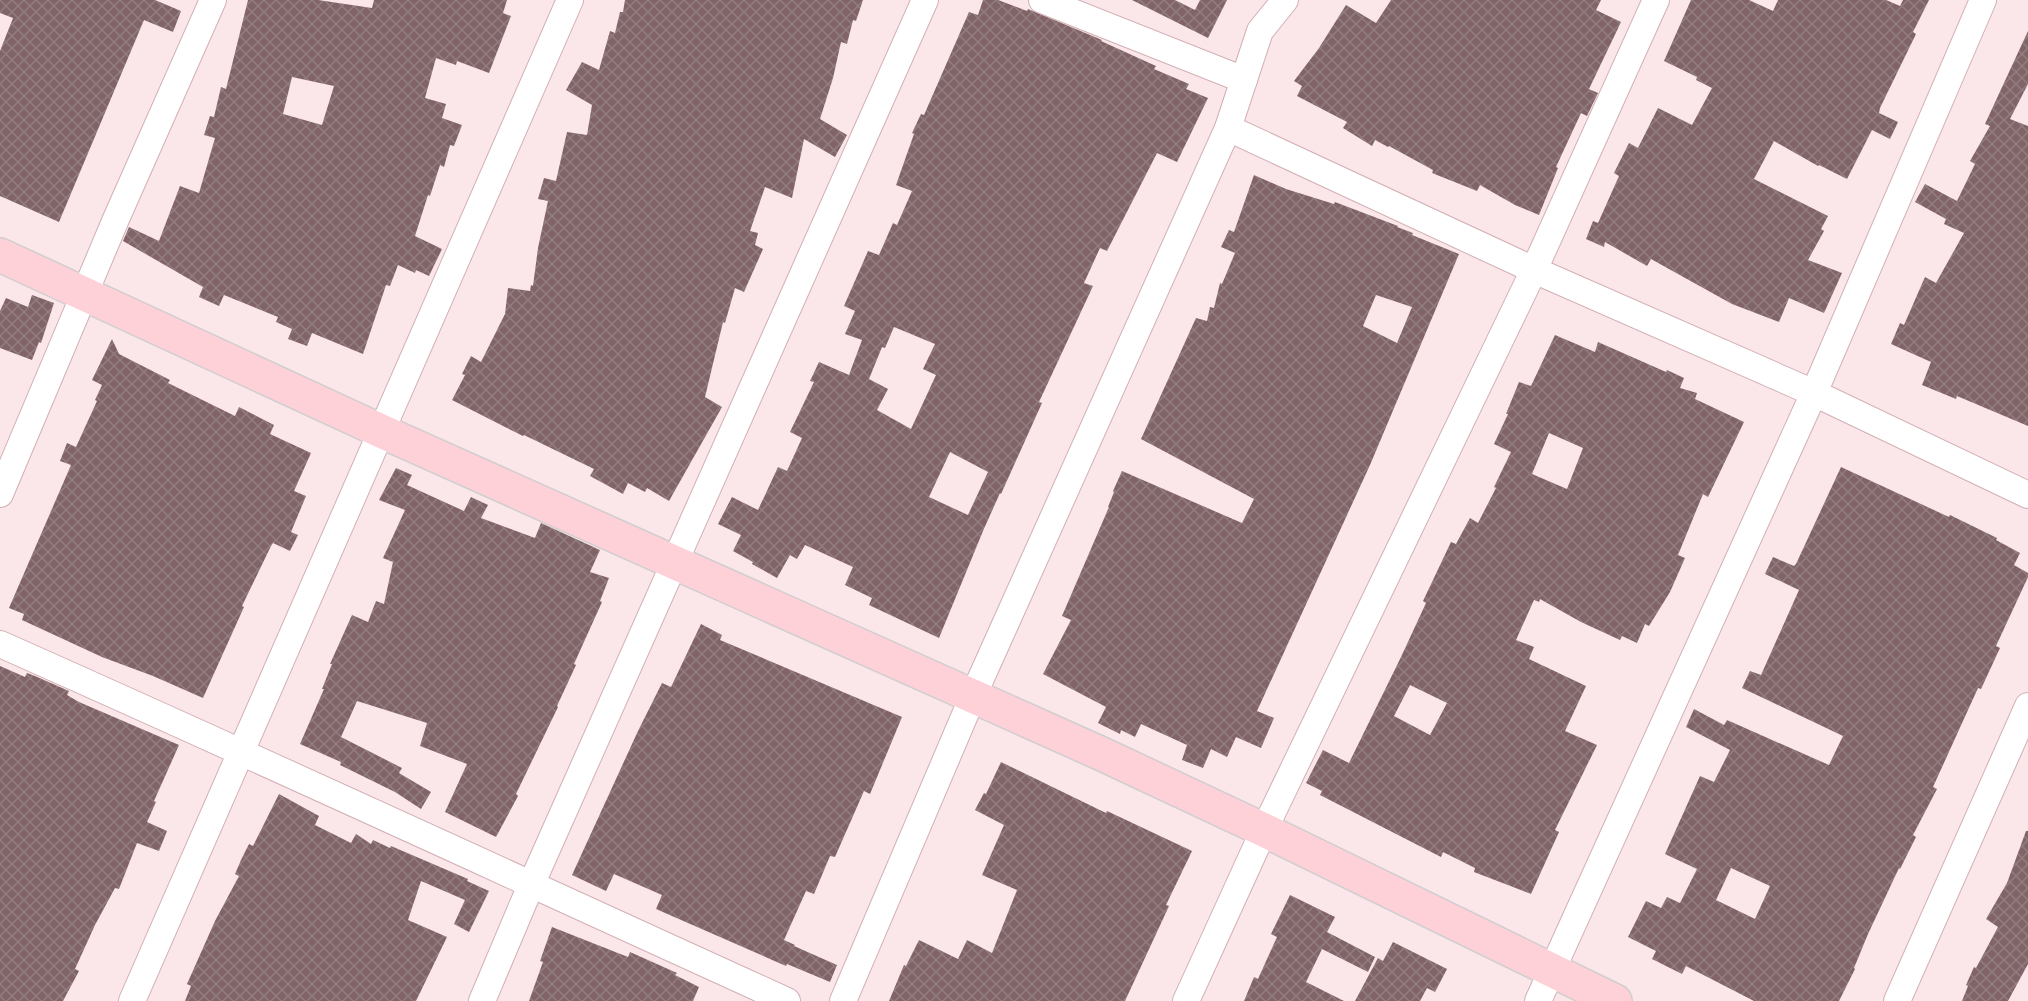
<svg xmlns="http://www.w3.org/2000/svg" width="2028" height="1001" font-family="Bitter,serif">
	<style>
		.building { fill: url(#building-cross-hatch); fill-rule: evenodd }
		.lines { fill: none; stroke-linecap: round; stroke-linejoin: round }
		.minor-casing { stroke: #d1b0b5; stroke-width: 28 }
		.major-casing { stroke: #d0cecf; stroke-width: 36 }
		.minor { stroke: #fff; stroke-width: 26 }
		.major { stroke: #fed0d8; stroke-width: 33 }
	</style>
	<defs>
		<pattern id="building-cross-hatch" width="8" height="8" patternUnits="userSpaceOnUse" patternTransform="scale(1.5)"><rect width="8" height="8" fill="#816468"/><path d="M0 0l8 8M0 8l8-8" fill="none" stroke="#927d7f"/></pattern>
	</defs>
	<rect width="100%" height="100%" fill="#fbe6e9"/>
	<g class="building">
		<polygon points="0,0 155,0 181,11 173,32 144,20 59,222 0,196 0,51 13,18 0,13"/>
		<path d="M248,0h70l54,8 2,-8h133l-4,13 8,3 -22,57 -32,-12 -1,4 -20,-7 -11,40 21,6 -4,14 20,7 -8,21 -4,-1 -6,22 -4,-2 -10,31 -2,-1 -13,41 27,13 -13,27 -13,-6 -1,3 -17,-8 -8,21 -4,-1 -23,69 -51,-21 -5,13 -19,-7 4,-10 -16,-7 2,-5 -54,-22 -5,11 -20,-9 4,-10 -80,-46 6,-14 30,14 21,-55 19,7 16,-55 -11,-3 6,-19 4,1 7,-30 5,2zM292,77l42,9 -12,39 -39,-11z"/>
		<polygon points="625,0 863,0 856,21 853,20 847,44 841,42 833,78 820,119 847,135 835,157 804,139 792,198 765,187 750,231 758,233 755,245 763,249 744,292 735,288 725,323 723,322 705,397 722,407 669,501 647,488 645,492 628,483 623,494 590,476 594,469 524,435 523,436 452,400 465,375 462,374 471,356 481,362 505,314 508,288 530,291 531,285 533,286 538,248 548,201 538,199 544,178 556,181 567,132 587,135 592,105 566,90 582,62 599,70 610,31 615,33 620,12 623,12"/>
		<path d="M983,0h15l29,11 1,-2 74,31 -1,1 55,25 -2,3 35,15 -3,5 22,9 -31,64 -20,-9 -50,98 -7,-3 -16,35 9,3 -54,116 3,1 -41,91 -1,-1 -17,38 -44,107 -70,-33 3,-7 -27,-13 8,-18 -48,-22 -8,14 -7,-4 -13,23 -25,-14 1,-2 -20,-11 8,-16 -23,-11 14,-27 26,13 20,-43 9,4 15,-33 -12,-6 24,-50 -4,-1 9,-19 30,13 13,-35 -17,-6 10,-23 -11,-5 24,-55 11,4 14,-32 4,2 15,-34 -16,-6 18,-51 -2,-1 9,-19 3,1 45,-103 9,3zM894,327l41,17 -12,25 13,6 -25,54 -34,-19 11,-21 -19,-10 13,-32 3,1zM950,452l38,20 -20,43 -39,-18z"/>
		<polygon points="1132,0 1175,0 1195,10 1200,0 1227,0 1208,38"/>
		<polygon points="1391,0 1601,0 1596,10 1621,22 1589,89 1598,93 1587,116 1581,113 1556,167 1558,168 1539,215 1515,205 1480,185 1477,191 1432,173 1433,170 1389,146 1388,147 1375,140 1372,146 1343,128 1347,122 1297,96 1302,86 1294,81 1319,48 1346,5 1376,23"/>
		<polygon points="1691,0 1749,0 1773,11 1778,0 1886,0 1900,6 1903,0 1929,0 1913,32 1916,34 1880,108 1879,113 1898,122 1890,139 1872,130 1847,179 1819,165 1818,166 1774,141 1754,179 1828,216 1821,229 1824,231 1808,260 1842,273 1824,313 1789,298 1779,322 1732,304 1651,259 1647,266 1605,242 1604,247 1586,239 1593,221 1598,223 1619,176 1614,173 1629,143 1638,148 1658,108 1692,125 1712,88 1696,80 1697,77 1664,61"/>
		<polygon points="2028,31 2028,84 2010,119 2028,126 2028,426 1957,396 1956,399 1922,385 1931,362 1891,344 1900,323 1904,325 1925,277 1936,283 1964,233 1944,224 1946,219 1915,202 1925,184 1957,201 1975,164 1970,161 1990,126 1985,124"/>
		<path d="M1254,175l32,14 48,15 1,-2 63,24 -1,1 16,6 -1,2 47,19 -89,211 -113,246 17,7 -13,30 -25,-11 -9,20 -16,-8 -8,19 -21,-8 5,-15 -46,-21 -6,13 -14,-7 -1,4 -22,-11 8,-16 -63,-33 28,-54 -9,-4 47,-109h-1l6,-15 -1,-1 9,-20 120,52 12,-24 -113,-60 55,-121 11,3 3,-14 4,1 6,-25 2,1 13,-31 -14,-6 8,-17 5,2zM1376,295l36,12 -15,36 -34,-17z"/>
		<polygon points="32,295 54,303 41,343 39,342 32,360 0,348 0,311 6,298 28,307"/>
		<path d="M1555,335l40,17 3,-10 68,30 1,-2 17,8 -4,10 17,5 -2,6 49,23 -36,75 -5,-3 -25,61 7,3 -15,34 -21,34 -4,-2 -8,19 -15,-7 -2,4 -39,-18 -41,-23 -1,3 -5,-2 -18,40 18,7 -5,12 57,27 -21,45 32,14 -42,85 4,2 -28,62 -57,-22 1,-4 -32,-16 -2,5 -121,-62 2,-4 -16,-8 17,-33 26,13 52,-106 25,-54 -3,-2 28,-59 5,2 14,-26 8,5 18,-35 -2,-1 17,-35 -17,-8 14,-30h-2l13,-32 12,4zM1549,433l34,15 -16,41 -35,-15zM1410,685l37,18 -17,32 -36,-19z"/>
		<polygon points="112,339 119,354 170,380 168,383 235,416 239,407 274,425 270,434 311,453 294,491 306,496 291,532 298,535 290,551 273,543 271,546 242,606 244,607 203,698 153,676 102,657 22,620 24,614 9,608 71,465 60,461 67,443 76,447 97,401 95,400 102,385 92,380"/>
		<path d="M1841,467l108,50 1,-2 47,23 -1,2 24,13 -6,12 14,8v4l-32,69 4,2 -19,41 -3,-1 -45,99 4,2 -24,46 3,2 -16,32 -1,-1 -31,66 -14,34 1,1 -16,32h-85l-68,-35 -4,8 -30,-15 4,-8 -28,-14 18,-36 15,7 6,-11 13,6 17,-34 -32,-15 35,-78 14,6 16,-32 -44,-23 8,-18 30,16 3,-5 102,45 14,-29 -101,-48 8,-17 11,4 38,-85 -34,-16 8,-17 21,9 2,-2zM1731,868l39,18 -15,33 -39,-19z"/>
		<polygon points="396,468 412,475 407,485 464,511 471,497 488,505 481,518 535,538 541,523 600,550 590,572 609,578 600,601 602,602 574,664 576,665 557,706 558,707 516,794 518,796 496,837 445,812 467,764 420,746 427,723 357,701 341,737 402,768 399,773 431,792 421,809 395,792 340,765 341,762 300,744 324,689 322,689 332,664 330,664 352,615 368,622 376,601 384,604 393,562 383,558 405,510 379,500"/>
		<polygon points="701,624 722,635 720,640 902,717 870,794 864,791 835,857 830,856 814,894 806,891 784,940 795,945 794,946 837,965 830,982 787,964 786,966 656,909 662,895 614,874 606,891 572,875 638,731 662,683 671,687"/>
		<polygon points="0,666 25,677 27,673 35,676 69,691 67,695 79,702 179,745 154,801 156,802 147,822 167,831 159,851 137,843 119,889 115,888 95,925 75,969 79,971 63,1001 0,1001"/>
		<polygon points="1001,762 1106,813 1107,811 1192,851 1166,905 1169,906 1125,1001 889,1001 904,965 906,966 919,940 958,959 967,940 992,953 1017,890 982,875 1004,825 975,810 984,793 986,794"/>
		<polygon points="279,794 319,816 315,825 351,843 356,834 371,844 373,840 390,848 391,846 468,879 467,881 489,891 469,932 454,924 465,900 421,881 408,920 447,937 416,1001 185,1001 191,986 187,984 215,921 239,876 235,874 241,860 249,844 253,846"/>
		<polygon points="2026,831 2028,831 2028,964 2008,1001 1962,1001 1968,986 1966,985 1974,967 1976,968 1998,927 1986,919 2007,883"/>
		<polygon points="1290,895 1335,917 1327,932 1375,957 1368,972 1322,949 1306,982 1344,1001 1244,1001 1254,977 1258,979 1277,937 1271,934"/>
		<polygon points="552,927 628,957 630,952 677,973 675,975 699,987 693,1001 529,1001 543,962 540,961"/>
		<polygon points="1393,942 1447,969 1435,992 1427,988 1420,1001 1355,1001 1378,958 1383,961"/>
	</g>
	<g class="lines">
		<g class="minor-casing">
			<g id="minor">
				<polyline points="1042,0 1244,80"/>
				<polyline points="1228,128 1534,270 1814,393 2028,495"/>
				<polyline points="0,494 116,219 213,0"/>
				<path d="M0,644c264,117 525,238 787,357"/>
				<polyline points="132,1001 570,0"/>
				<polyline points="482,1001 531,885 925,0"/>
				<polyline points="843,1001 973,696 1228,128 1260,31 1285,0"/>
				<polyline points="1186,1001 1264,830 1534,270 1656,0"/>
				<polyline points="1538,1001 1814,393 1983,0"/>
				<polyline points="1897,1001 2028,706"/>
			</g>
		</g>
		<g class="major-casing">
			<polyline id="major" points="0,255 381,431 1102,754 1264,830 1615,1001"/>
		</g>
		<use href="#minor" class="minor"/>
		<use href="#major" class="major"/>
	</g>
</svg>
